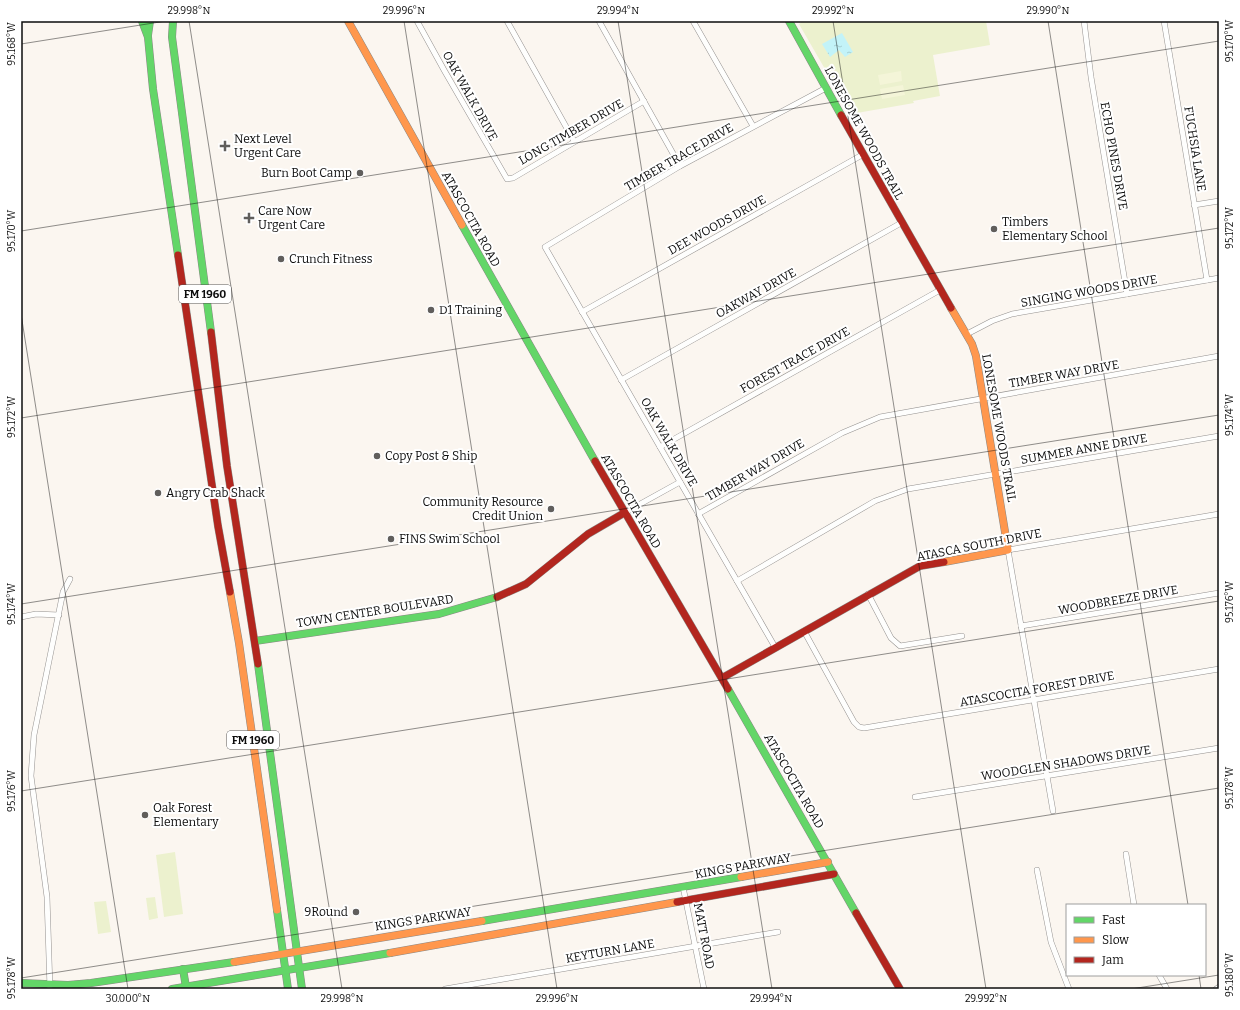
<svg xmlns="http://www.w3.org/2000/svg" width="1240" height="1010" font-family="Bitter,serif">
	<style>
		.grass { fill: #ecf1ce }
		.pitch { fill: #f4f5d8 }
		.water { fill: url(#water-ripples) }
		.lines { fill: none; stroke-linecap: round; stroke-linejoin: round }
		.street-casing { stroke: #94918f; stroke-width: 6 }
		.fast-casing { stroke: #8a8885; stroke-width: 8 }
		.slow-casing { stroke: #8a8885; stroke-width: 8 }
		.jam-casing { stroke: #8a8885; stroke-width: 8 }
		.street { stroke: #fefefd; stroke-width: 5 }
		.fast { stroke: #63d668; stroke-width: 7 }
		.slow { stroke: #ff974d; stroke-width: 7 }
		.jam { stroke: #b3261e; stroke-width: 7 }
		.ticks { fill: none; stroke: #0c0c0c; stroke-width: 1; stroke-opacity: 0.45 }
		.poi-dot { fill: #605e5c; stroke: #fff; stroke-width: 1.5 }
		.labels { text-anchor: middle; stroke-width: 4; stroke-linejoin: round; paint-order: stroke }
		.shield { fill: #fff; stroke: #555; stroke-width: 1 }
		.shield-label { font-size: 11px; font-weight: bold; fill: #0c0c0c }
		.street-label { font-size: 12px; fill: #0c0c0c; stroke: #fff }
		.poi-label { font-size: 12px; fill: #0c0c0c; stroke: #fff; text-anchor: start }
		.neatline { fill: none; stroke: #0c0c0c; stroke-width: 1.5 }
		.ticks-label { font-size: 10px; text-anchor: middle; fill: #0c0c0c }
	</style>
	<defs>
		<pattern id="water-ripples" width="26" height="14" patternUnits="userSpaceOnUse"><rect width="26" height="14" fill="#c3f3f8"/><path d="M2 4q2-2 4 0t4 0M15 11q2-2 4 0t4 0" fill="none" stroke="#a6cfd3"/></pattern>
	</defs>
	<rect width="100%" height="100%" fill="#fbf6f0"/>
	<g class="grass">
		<polygon points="803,21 986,21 990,45 933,55 940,96 913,101 914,103 851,114 799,24"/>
		<polygon points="175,852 183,914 164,917 156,855"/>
		<polygon points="155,897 158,918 149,920 146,898"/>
		<polygon points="106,901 111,932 98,934 94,902"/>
	</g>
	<g class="pitch">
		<polygon points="901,71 902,81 880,85 878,75"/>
		<polygon points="903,85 905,95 882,99 880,89"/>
	</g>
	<polygon class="water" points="842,33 853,52 845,57 839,50 830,57 822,44"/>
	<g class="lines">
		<g class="street-casing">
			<g id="street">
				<polyline points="417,21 444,70 507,179 513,178 644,101"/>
				<polyline points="507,21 574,141"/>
				<polyline points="599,21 680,166"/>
				<polyline points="693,21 753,126"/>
				<polyline points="1084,21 1091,77 1127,294"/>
				<polyline points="1164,21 1207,280"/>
				<polyline points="1194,205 1219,201"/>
				<polyline points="582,312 862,155"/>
				<polyline points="967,334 992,321 1012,314 1219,278"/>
				<polyline points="621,380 901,223"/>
				<polyline points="660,447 940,290"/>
				<polyline points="624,513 680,482"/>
				<polyline points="698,514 842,433 880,417 1219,356"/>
				<polyline points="737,581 875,501 908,489 1219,436"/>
				<polyline points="868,594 891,638 900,646 962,636"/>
				<polyline points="21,617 36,614 59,615"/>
				<polyline points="1021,626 1219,593"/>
				<polyline points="804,631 854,722 859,727 864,728 1219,669"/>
				<polyline points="775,647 545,247 680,166 826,88"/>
				<polyline points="915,797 1219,748"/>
				<polyline points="1053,811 1008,550 1219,514"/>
				<polyline points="1126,854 1134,905"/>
				<polyline points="1037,870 1051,942 1069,989"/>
				<polyline points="683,887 704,989"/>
				<polyline points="1159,975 1167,989"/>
				<polyline points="50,989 47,897 31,776 34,735 63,592 70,579"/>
				<polyline points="445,989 778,932"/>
				<polyline points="1216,989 1219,987"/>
			</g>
		</g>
		<g class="fast-casing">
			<g id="fast">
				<polyline points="142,21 148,37 153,89 178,255"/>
				<polyline points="173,21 172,37 211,332"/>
				<polyline points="789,21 841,115"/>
				<polyline points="148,35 150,21"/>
				<polyline points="462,225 595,461"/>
				<polyline points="255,641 439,614 497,597"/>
				<polyline points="258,664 302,989"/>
				<polyline points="728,689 856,913"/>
				<polyline points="277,910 288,989"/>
				<polyline points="482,921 741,877"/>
				<polyline points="183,969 186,987"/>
				<polyline points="21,983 68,985 91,983 234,962"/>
				<polyline points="172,989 390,953"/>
			</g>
		</g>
		<g class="slow-casing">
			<g id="slow">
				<polyline points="348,21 462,225"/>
				<polyline points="944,562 1008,550 976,356 972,344 951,308"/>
				<polyline points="230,592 239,643 277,910"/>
				<polyline points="741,877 828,862"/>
				<polyline points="390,953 677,902"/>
				<polyline points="234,962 482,921"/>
			</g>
		</g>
		<g class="jam-casing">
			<g id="jam">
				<polyline points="841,115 951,308"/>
				<polyline points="178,255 218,526 230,592"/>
				<polyline points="211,332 227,466 258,664"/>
				<polyline points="595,461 728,689"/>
				<polyline points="497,597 526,584 588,534 624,513"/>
				<polyline points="722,678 920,566 944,562"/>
				<polyline points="677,902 834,874"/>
				<polyline points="856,913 900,989"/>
			</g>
		</g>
		<use href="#street" class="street"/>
		<use href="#fast" class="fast"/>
		<use href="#slow" class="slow"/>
		<use href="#jam" class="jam"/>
	</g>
	<path class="ticks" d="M189,21l153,968M404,21l153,968M618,21l154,968M833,21l153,968M1048,21l140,884M21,44l145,-23M21,231l1198,-190M21,314l107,675M21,418l1198,-190M21,604l1198,-189M21,791l1198,-190M1199,975l2,14M21,978l1198,-190M1131,989l88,-14"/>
	<g class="poi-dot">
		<path d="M223 140h4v4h4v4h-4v4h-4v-4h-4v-4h4z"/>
		<circle cx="360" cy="173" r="4"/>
		<path d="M247 212h4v4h4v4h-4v4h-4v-4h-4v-4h4z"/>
		<circle cx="994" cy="229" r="4"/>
		<circle cx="281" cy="259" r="4"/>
		<circle cx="431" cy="310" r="4"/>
		<circle cx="377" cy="456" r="4"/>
		<circle cx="158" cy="493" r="4"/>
		<circle cx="551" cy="509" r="4"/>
		<circle cx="391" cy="539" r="4"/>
		<circle cx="145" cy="815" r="4"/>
		<circle cx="356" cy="912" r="4"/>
	</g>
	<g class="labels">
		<g class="shield">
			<rect x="179" y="285" width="52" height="18" rx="3"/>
			<rect x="227" y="731" width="52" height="18" rx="3"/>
		</g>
		<g class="shield-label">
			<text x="205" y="298">FM 1960</text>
			<text x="253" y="744">FM 1960</text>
		</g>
		<g class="street-label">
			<text transform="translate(470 96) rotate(61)" y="4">OAK WALK DRIVE</text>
			<text transform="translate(571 132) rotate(-30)" y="4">LONG TIMBER DRIVE</text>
			<text transform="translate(864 133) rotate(61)" y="4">LONESOME WOODS TRAIL</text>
			<text transform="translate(1195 149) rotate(81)" y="4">FUCHSIA LANE</text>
			<text transform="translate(1114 156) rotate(80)" y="4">ECHO PINES DRIVE</text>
			<text transform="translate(679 157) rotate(-30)" y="4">TIMBER TRACE DRIVE</text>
			<text transform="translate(471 219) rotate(61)" y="4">ATASCOCITA ROAD</text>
			<text transform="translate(717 225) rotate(-29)" y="4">DEE WOODS DRIVE</text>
			<text transform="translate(1089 291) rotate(-10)" y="4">SINGING WOODS DRIVE</text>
			<text transform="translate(756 293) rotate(-29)" y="4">OAKWAY DRIVE</text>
			<text transform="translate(795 360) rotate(-29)" y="4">FOREST TRACE DRIVE</text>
			<text transform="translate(1064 374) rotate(-10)" y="4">TIMBER WAY DRIVE</text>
			<text transform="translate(999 428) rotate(80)" y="4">LONESOME WOODS TRAIL</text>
			<text transform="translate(669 442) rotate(60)" y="4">OAK WALK DRIVE</text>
			<text transform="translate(1084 449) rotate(-10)" y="4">SUMMER ANNE DRIVE</text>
			<text transform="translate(755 470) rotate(-30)" y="4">TIMBER WAY DRIVE</text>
			<text transform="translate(631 501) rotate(60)" y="4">ATASCOCITA ROAD</text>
			<text transform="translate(979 545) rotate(-11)" y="4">ATASCA SOUTH DRIVE</text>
			<text transform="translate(1118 600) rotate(-10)" y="4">WOODBREEZE DRIVE</text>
			<text transform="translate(375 611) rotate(-9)" y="4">TOWN CENTER BOULEVARD</text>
			<text transform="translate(1037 689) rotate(-10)" y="4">ATASCOCITA FOREST DRIVE</text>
			<text transform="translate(1066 763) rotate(-9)" y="4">WOODGLEN SHADOWS DRIVE</text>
			<text transform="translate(794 781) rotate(60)" y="4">ATASCOCITA ROAD</text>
			<text transform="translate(743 866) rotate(-10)" y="4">KINGS PARKWAY</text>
			<text transform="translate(423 919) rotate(-9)" y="4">KINGS PARKWAY</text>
			<text transform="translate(704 936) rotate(79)" y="4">MATT ROAD</text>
			<text transform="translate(610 951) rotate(-10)" y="4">KEYTURN LANE</text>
		</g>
		<g class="poi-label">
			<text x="234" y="143">Next Level<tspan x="234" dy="14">Urgent Care</tspan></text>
			<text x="352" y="177" text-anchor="end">Burn Boot Camp</text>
			<text x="258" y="215">Care Now<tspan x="258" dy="14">Urgent Care</tspan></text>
			<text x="1002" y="226">Timbers<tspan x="1002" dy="14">Elementary School</tspan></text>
			<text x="289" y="263">Crunch Fitness</text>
			<text x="439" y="314">D1 Training</text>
			<text x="385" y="460">Copy Post &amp; Ship</text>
			<text x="166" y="497">Angry Crab Shack</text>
			<text x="543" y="506" text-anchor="end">Community Resource<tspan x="543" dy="14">Credit Union</tspan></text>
			<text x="399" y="543">FINS Swim School</text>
			<text x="153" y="812">Oak Forest<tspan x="153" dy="14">Elementary</tspan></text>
			<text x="348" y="916" text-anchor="end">9Round</text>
		</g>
	</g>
	<rect width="1240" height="1010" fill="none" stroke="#ffffff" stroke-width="44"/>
	<rect x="1066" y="904" width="140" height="72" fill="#ffffff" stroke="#9e9e9e"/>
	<rect x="1074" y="917" width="20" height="6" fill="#63d668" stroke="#9e9e9e"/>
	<text x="1102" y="924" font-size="12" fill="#0c0c0c">Fast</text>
	<rect x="1074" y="937" width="20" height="6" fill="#ff974d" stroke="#9e9e9e"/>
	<text x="1102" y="944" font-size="12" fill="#0c0c0c">Slow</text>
	<rect x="1074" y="957" width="20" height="6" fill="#b3261e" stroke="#9e9e9e"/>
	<text x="1102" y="964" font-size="12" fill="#0c0c0c">Jam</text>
	<rect x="22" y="22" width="1196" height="966" class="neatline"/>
	<g class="ticks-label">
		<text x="189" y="14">29.998°N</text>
		<text x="404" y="14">29.996°N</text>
		<text x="618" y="14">29.994°N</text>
		<text x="833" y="14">29.992°N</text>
		<text x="1048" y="14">29.990°N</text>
		<text transform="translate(1229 41) rotate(-90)" y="4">95.170°W</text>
		<text transform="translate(11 44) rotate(-90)" y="4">95.168°W</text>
		<text transform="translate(1229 228) rotate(-90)" y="4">95.172°W</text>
		<text transform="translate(11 231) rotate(-90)" y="4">95.170°W</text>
		<text transform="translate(1229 415) rotate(-90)" y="4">95.174°W</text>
		<text transform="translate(11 417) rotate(-90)" y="4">95.172°W</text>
		<text transform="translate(1229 602) rotate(-90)" y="4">95.176°W</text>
		<text transform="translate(11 604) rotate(-90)" y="4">95.174°W</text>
		<text transform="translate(1229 788) rotate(-90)" y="4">95.178°W</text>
		<text transform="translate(11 791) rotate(-90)" y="4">95.176°W</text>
		<text transform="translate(1229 975) rotate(-90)" y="4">95.180°W</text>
		<text transform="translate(11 978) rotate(-90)" y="4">95.178°W</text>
		<text x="128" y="1002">30.000°N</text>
		<text x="342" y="1002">29.998°N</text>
		<text x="557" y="1002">29.996°N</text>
		<text x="771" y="1002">29.994°N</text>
		<text x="986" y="1002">29.992°N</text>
	</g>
</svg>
